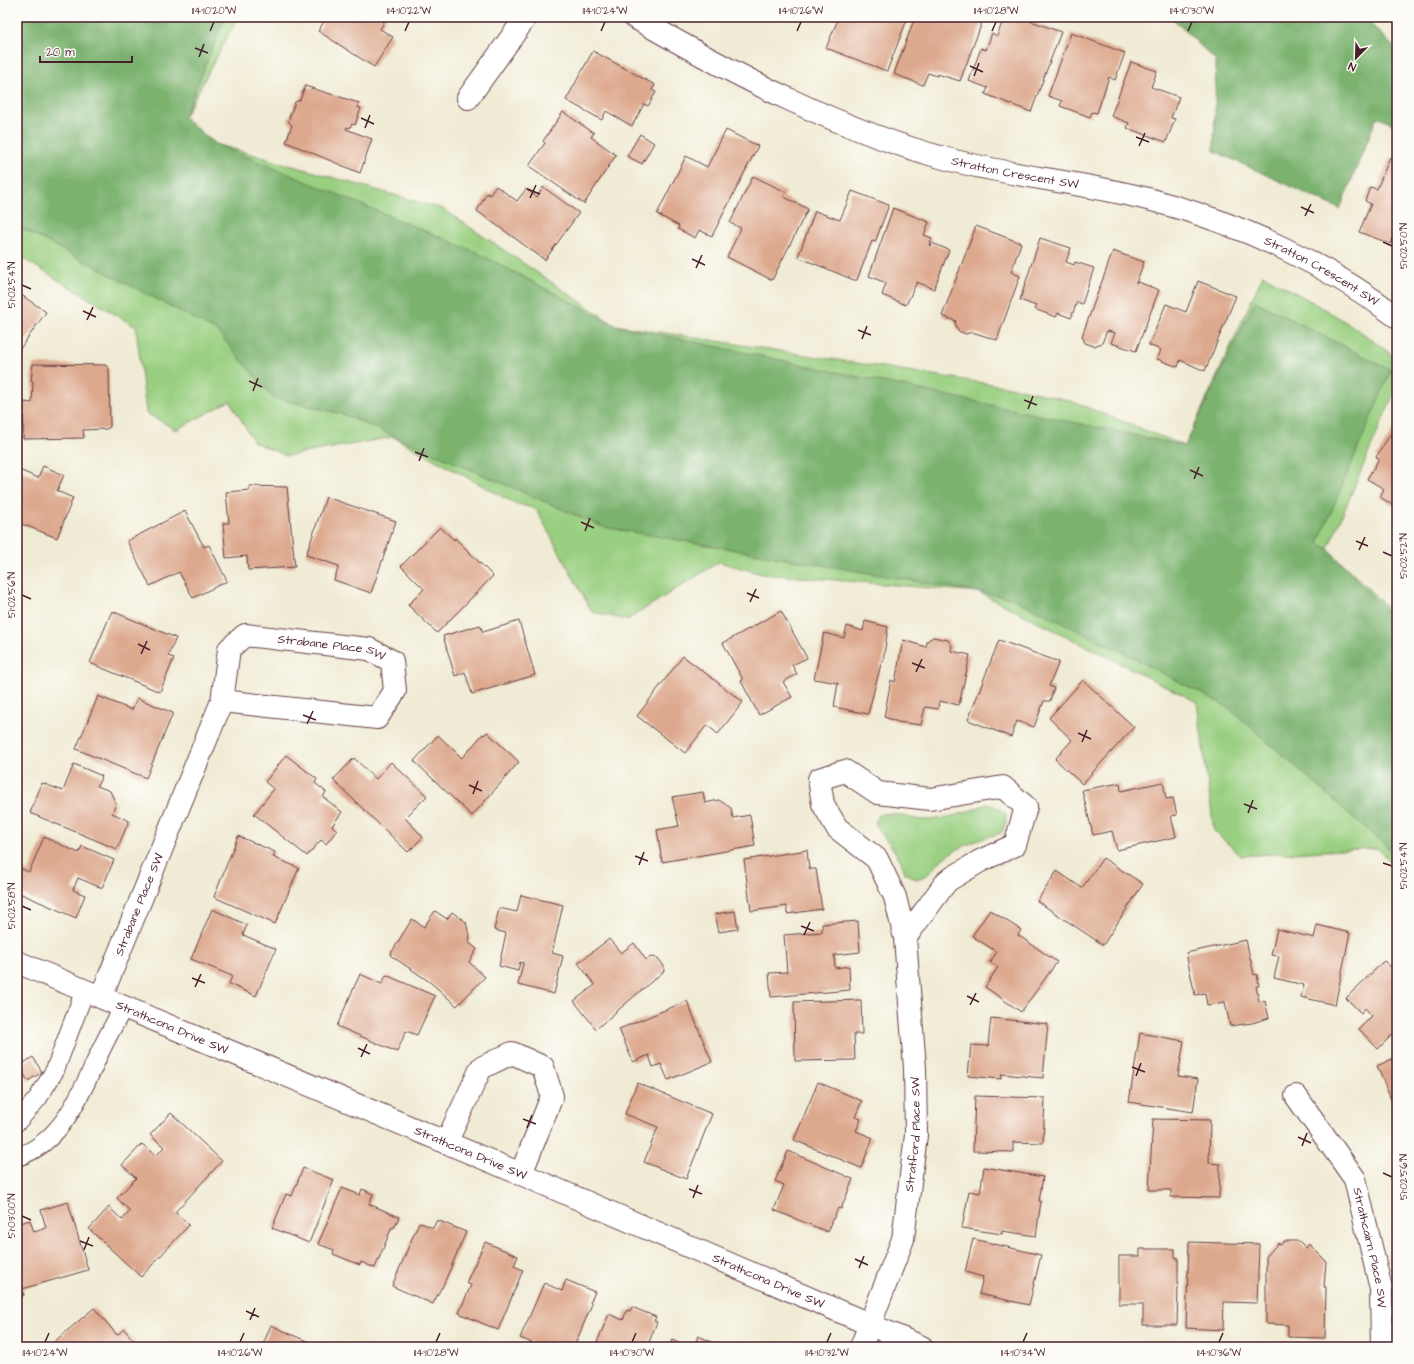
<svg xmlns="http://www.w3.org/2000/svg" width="1414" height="1364" font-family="'Architects Daughter',sans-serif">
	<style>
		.green { fill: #99cf80; stroke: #727756 }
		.forest { fill: #7ab26e; stroke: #62684c }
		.building { fill: #dda98e }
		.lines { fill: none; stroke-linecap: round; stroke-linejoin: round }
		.service-casing { stroke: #633e44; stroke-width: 20 }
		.minor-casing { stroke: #633e44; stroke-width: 24 }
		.tertiary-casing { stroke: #633e44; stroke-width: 24 }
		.service { stroke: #fff; stroke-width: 18 }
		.minor { stroke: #fff; stroke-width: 22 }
		.tertiary { stroke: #fff; stroke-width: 22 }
		.ticks { fill: none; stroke: #4a1f2b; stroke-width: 1.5 }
		.labels { text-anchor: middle; stroke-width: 4; stroke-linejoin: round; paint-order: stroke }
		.street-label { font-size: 12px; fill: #4a1f2b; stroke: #fdfcf7 }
		.neatline { fill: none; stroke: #4a1f2b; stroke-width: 1.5 }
		.ticks-label { font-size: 10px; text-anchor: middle; fill: #4a1f2b }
	</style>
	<rect width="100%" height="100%" fill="#fdfcf7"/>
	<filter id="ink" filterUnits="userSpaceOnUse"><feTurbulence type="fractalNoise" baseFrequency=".025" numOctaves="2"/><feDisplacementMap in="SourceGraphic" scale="8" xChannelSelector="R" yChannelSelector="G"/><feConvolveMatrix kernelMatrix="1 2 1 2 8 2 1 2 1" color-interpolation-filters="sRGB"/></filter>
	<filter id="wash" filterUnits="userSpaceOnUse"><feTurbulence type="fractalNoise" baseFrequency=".012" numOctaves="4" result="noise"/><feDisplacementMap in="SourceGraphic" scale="16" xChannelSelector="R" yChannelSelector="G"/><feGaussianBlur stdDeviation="0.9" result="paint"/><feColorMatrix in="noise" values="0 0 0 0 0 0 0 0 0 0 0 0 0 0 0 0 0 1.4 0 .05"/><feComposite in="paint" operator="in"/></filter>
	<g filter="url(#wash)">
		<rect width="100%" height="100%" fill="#f0ebd4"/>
		<g class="green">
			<path d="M17,17h221l-54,101 32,26 227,65 172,116 401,63 52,12 117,46 78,-171c48,26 92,49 134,84v27l-69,163 69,68v252l-20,-21 -136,8 -27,-25 -17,-129 -219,-110 -216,-18 -43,-12 -92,58 -35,-8 -56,-103 -22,-6 -121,-66 -106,19 -33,-14 -24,-41 -54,29 -30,-17 -10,-86 -119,-72z"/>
			<path d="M986,804l11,3 9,7v9l-5,10c-20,6 -39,12 -56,24 -13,10 -12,18 -29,22l-11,-6 -4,-12 -12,-18 -11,-13 -3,-7 3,-8c15,-5 30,4 45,5 21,0 44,-7 63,-16z"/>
		</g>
		<g class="forest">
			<polygon points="17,17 225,17 184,118 216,144 476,252 615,325 1185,446 1255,301 1391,370 1318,543 1328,549 1397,623 1397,856 1229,708 1126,654 1012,598 603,527 345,415 272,397 217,331 17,226"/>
			<polygon points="1171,17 1364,17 1397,50 1397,126 1377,117 1340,209 1214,151 1216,61"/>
		</g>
		<g id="blocks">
			<g class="building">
				<polygon points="327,17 387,17 380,29 393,37 374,67 318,31"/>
				<polygon points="839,17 908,17 887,71 826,48"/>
				<polygon points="915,17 937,17 944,20 945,17 984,17 960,81 937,74 937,76 928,73 923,85 894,74"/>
				<polygon points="1014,17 1020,17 1061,32 1031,112 985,94 988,88 969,81 981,48 986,50 992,33 997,36 1004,18 1012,22"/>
				<polygon points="1071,33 1125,53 1115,80 1109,77 1097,113 1092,112 1090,117 1060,106 1062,101 1048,96"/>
				<polygon points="593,51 655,85 652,90 656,92 648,106 644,104 632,126 606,111 602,120 566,100"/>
				<polygon points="1131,62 1157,71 1151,87 1179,97 1171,118 1175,119 1166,142 1127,128 1129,123 1111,116"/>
				<polygon points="305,86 359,103 357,107 361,108 355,125 352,124 350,128 347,127 346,129 372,139 360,173 286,142 292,125 288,121 295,102 300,100"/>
				<polygon points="563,112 594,133 591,137 616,155 584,204 529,166 545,143 543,141"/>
				<polygon points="726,130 758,146 712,236 699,230 695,238 678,229 679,226 657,214 686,156 707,167"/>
				<polygon points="640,134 654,143 642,164 627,156"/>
				<polygon points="1390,157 1397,160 1397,228 1391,244 1359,232 1371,204 1365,201 1370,187 1377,189"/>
				<polygon points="753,176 786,192 784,197 808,209 772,280 727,257 741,228 730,223"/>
				<polygon points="496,186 517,201 526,189 537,197 543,187 579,213 545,260 477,211 487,193 490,195"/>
				<polygon points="852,191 889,205 875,242 872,241 857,280 854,280 798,257 815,211 840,220"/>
				<polygon points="893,208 929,222 924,235 932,238 929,245 931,246 932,243 949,250 934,289 917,282 906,305 882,295 886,283 869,276"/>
				<polygon points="976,226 1021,243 1011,272 1020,276 997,340 972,332 966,334 958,331 955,323 956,321 942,316"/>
				<polygon points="1040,238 1071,248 1066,262 1074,265 1075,262 1094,268 1082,304 1077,302 1071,318 1058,313 1056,317 1034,309 1036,306 1020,300"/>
				<polygon points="1113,251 1144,262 1136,283 1138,282 1159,290 1136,351 1111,343 1115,333 1107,331 1102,343 1094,346 1085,343 1082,336"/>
				<polygon points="1198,281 1236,296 1205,371 1180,360 1178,367 1157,359 1161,350 1149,345 1166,304 1186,312"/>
				<polygon points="17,292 46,312 17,353"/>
				<polygon points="33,364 106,365 109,369 110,427 106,429 83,430 84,438 23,439 24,402 32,403 33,381 31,381"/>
				<polygon points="1397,424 1397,508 1380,497 1384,489 1367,479 1379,459 1376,457"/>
				<polygon points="43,466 64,475 57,491 73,498 57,538 17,522 17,469 38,478"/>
				<polygon points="249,486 287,487 295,567 248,570 247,556 226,558 223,523 229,523 226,492 250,490"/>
				<polygon points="326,497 396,521 371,593 334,580 339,566 306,555"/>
				<polygon points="185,511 204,547 209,545 227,581 193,598 179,572 150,586 127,541"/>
				<polygon points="440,527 454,540 455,538 493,576 437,633 408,605 424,589 401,566"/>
				<polygon points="112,611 176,638 168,656 174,658 160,692 90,663"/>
				<polygon points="781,611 807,658 792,665 797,674 783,682 792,697 759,715 741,681 743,680 723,643"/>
				<polygon points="519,621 535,675 472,694 465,672 455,676 443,636 480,625 483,632"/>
				<polygon points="865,621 888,627 883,662 881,664 868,714 834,707 838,683 814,679 824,633 844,638 847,626 863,631"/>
				<polygon points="933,637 948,640 952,646 951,651 970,655 959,705 939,701 938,709 925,707 921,725 898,722 884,717 891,680 895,682 903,640 926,647 927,641"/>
				<polygon points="999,640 1059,662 1049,686 1054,688 1050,701 1044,701 1034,727 1017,721 1011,737 968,720"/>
				<polygon points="683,656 743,702 718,734 707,725 685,753 637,716"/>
				<polygon points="1083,680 1134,727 1082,784 1055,759 1072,740 1049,718"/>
				<polygon points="98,696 132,710 137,698 173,713 146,778 76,749"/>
				<polygon points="487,732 519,762 472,816 414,761 438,735 462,758 483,734 484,735"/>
				<polygon points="286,755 317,779 315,783 326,792 323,797 342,812 332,826 337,830 326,844 321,840 307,856 254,814 274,789 265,782"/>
				<polygon points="354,758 376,779 391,762 427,796 405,818 423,837 408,852 333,780"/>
				<polygon points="74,764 102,776 97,786 110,791 116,804 112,813 129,821 117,849 30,813 42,783 63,791"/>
				<polygon points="1163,782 1166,799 1173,798 1177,815 1171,816 1176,837 1117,850 1112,831 1093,835 1082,790 1120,783 1121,791"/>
				<polygon points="703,792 705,803 719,800 731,808 733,818 750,815 755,846 662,862 657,830 679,826 672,797"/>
				<polygon points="238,836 275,852 273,857 299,868 275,924 214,897"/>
				<polygon points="44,837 79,853 82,846 114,860 102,888 78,878 73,890 85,895 76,918 17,892 17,867 29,872"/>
				<polygon points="807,850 809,869 816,869 822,909 787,914 787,906 751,911 744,860"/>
				<polygon points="1103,858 1143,884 1103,945 1037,901 1057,871 1082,888"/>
				<polygon points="521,895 563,905 552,953 563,956 554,994 518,985 523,963 520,962 518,971 499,966 506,933 494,930 499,908 517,912"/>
				<polygon points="212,909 247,925 243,935 276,949 256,996 229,984 232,976 191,959"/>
				<polygon points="990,910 1021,930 1018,935 1057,962 1021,1012 985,987 998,967 990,962 997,952 972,936"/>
				<polygon points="435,911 447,919 452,912 466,922 470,939 468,942 477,949 469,962 485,977 457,1006 430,982 390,955 412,919 424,927"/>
				<polygon points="735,911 738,929 719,932 715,914"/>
				<polygon points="858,921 860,952 834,955 835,968 849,966 850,990 771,997 769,973 787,972 784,935 822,932 822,924"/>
				<polygon points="1317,925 1350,933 1335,1005 1301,997 1304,985 1274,978 1279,956 1271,955 1277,929 1314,938"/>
				<polygon points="609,939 621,953 634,943 646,960 650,957 658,958 664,966 664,971 596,1029 574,1001 595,985 578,963"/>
				<polygon points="1246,940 1254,975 1257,974 1259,986 1256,986 1259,1002 1265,1001 1269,1018 1252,1023 1230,1026 1225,1002 1207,1005 1205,993 1195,995 1186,953"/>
				<polygon points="1384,961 1394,970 1397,967 1397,1030 1378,1049 1359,1029 1372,1016 1365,1008 1361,1013 1346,998"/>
				<polygon points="360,974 382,984 386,975 435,996 417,1035 406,1031 397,1052 337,1026"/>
				<polygon points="861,1000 862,1034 854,1034 855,1060 795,1061 794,1002"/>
				<polygon points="687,1001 712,1062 668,1080 661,1064 653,1067 649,1055 633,1062 619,1029"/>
				<polygon points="991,1018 1048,1024 1043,1078 1002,1074 1001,1079 968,1076 971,1045 988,1046"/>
				<polygon points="1140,1033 1184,1041 1178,1076 1198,1079 1193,1112 1129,1102"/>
				<polygon points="33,1057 42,1072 28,1081 19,1066"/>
				<polygon points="1397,1057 1397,1102 1393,1104 1377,1066"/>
				<polygon points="818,1082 862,1101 855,1117 861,1119 856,1131 873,1138 861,1168 794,1140"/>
				<polygon points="637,1083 712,1114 686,1179 644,1162 658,1127 625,1114"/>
				<polygon points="975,1096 1045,1098 1043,1143 1013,1142 1013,1152 973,1151"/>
				<polygon points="171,1113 222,1161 175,1212 189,1225 141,1277 89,1229 109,1207 122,1220 130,1211 117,1198 136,1178 122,1165 142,1144 156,1156 164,1147 150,1135"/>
				<polygon points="1153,1119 1210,1120 1209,1163 1220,1164 1219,1198 1171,1197 1171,1190 1149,1190"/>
				<polygon points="788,1151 853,1179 841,1209 838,1208 828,1232 774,1210 784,1185 775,1181"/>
				<polygon points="984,1167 1043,1177 1039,1201 1041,1201 1036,1236 1002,1231 1002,1234 962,1228 969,1191 980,1193"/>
				<polygon points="303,1168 334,1180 309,1243 272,1228 286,1194 292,1196"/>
				<polygon points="342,1188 360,1195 362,1189 373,1194 369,1204 399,1217 394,1228 392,1227 375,1268 361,1262 360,1265 333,1254 334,1250 318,1244"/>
				<polygon points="68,1202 88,1270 22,1289 24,1295 17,1297 17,1224 30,1220 34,1232 46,1228 41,1210"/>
				<polygon points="437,1220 466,1232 442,1288 441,1288 433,1304 392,1286 419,1222 433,1228"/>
				<polygon points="973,1239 1041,1255 1029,1305 979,1294 983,1277 965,1272"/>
				<polygon points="1284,1241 1299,1241 1306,1248 1309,1244 1326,1261 1324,1287 1326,1287 1325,1338 1288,1337 1288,1325 1266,1324 1266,1257 1278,1243 1281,1245"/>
				<polygon points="485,1242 518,1256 514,1266 523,1270 498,1330 459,1313 471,1285 466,1283"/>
				<polygon points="1189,1242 1259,1244 1257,1303 1224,1302 1223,1330 1186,1328"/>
				<polygon points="1140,1249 1175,1249 1175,1258 1178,1257 1178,1284 1177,1325 1143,1325 1143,1304 1119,1304 1119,1256 1140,1256"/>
				<polygon points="566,1280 595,1292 590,1303 592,1304 574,1347 542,1347 520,1338 544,1283 562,1291"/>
				<polygon points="632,1307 656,1317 654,1321 657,1322 647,1347 595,1347 609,1314 623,1320 627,1310 630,1311"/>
				<polygon points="94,1308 117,1335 124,1329 139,1347 48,1347"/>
				<polygon points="271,1325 297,1337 321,1347 262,1347"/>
				<polygon points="698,1336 724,1347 694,1347"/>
				<polygon points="672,1340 687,1347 669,1347"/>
			</g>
		</g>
	</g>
	<g filter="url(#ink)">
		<use href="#blocks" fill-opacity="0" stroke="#633e44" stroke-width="1"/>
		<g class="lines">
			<g class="service-casing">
				<g id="service">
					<polyline points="17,1122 38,1098 55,1070 85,990"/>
					<path d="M17,1157c47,-15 65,-67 84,-107 7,-15 15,-29 23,-44"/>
				</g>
			</g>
			<g class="minor-casing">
				<g id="minor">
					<path id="s1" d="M634,17c97,56 209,115 317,143 69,18 140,23 208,42 84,23 168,62 238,115"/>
					<polyline points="468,98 526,17"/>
					<path id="s2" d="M101,997l121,-296 7,-52 16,-14 124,14 23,12 3,30 -18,27 -155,-17"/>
					<path id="s3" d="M1296,1096l59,83 26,110 1,58"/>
					<polyline points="446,1143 481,1068 512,1053 543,1067 552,1096 521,1174"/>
					<path id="s4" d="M861,1347l42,-108 13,-104 -1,-67 -10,-130 -10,-41 -18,-38 -40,-31 -14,-24 -4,-25 26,-8 33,22 52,6 73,-12 23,20 -11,38 -35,16 -33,20 -42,57"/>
				</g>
			</g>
			<g class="tertiary-casing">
				<g id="tertiary">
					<path id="s5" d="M17,962l504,212 401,173"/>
				</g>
			</g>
			<use href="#service" class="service"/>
			<use href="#minor" class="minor"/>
			<use href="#tertiary" class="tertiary"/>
		</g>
	</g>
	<path class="ticks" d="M210,31l4,-9M405,31l4,-9M601,31l4,-9M797,31l4,-9M992,31l4,-9M1188,31l4,-9M195,48l13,5M199,57l5,-13M970,66l13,6M974,76l5,-13M361,118l13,6M365,128l5,-13M1136,137l13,5M1139,146l6,-13M527,189l13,5M530,198l6,-13M1301,207l13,6M1305,216l6,-12M1383,242l9,4M692,259l13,6M696,268l6,-13M22,285l9,4M83,311l13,6M87,320l6,-13M858,330l13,5M862,339l5,-13M249,381l13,6M253,391l5,-13M1024,400l13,5M1028,409l5,-13M415,452l13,5M419,461l5,-13M1190,470l13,6M1194,479l5,-12M581,522l13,6M585,531l5,-13M1356,541l12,5M1359,550l6,-13M1383,552l9,4M747,593l12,5M22,595l9,4M750,602l6,-13M138,644l12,6M141,654l6,-13M912,663l13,5M916,672l6,-13M303,715l13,5M307,724l6,-13M1078,733l13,6M1082,742l5,-12M469,785l13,6M473,794l5,-13M1244,804l13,5M1248,813l5,-13M635,856l13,5M1383,863l9,3M639,865l5,-13M22,906l9,4M801,926l13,5M804,935l6,-13M192,978l13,5M195,987l6,-13M967,996l12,6M970,1005l6,-12M358,1048l12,6M361,1057l6,-13M1132,1067l13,5M1136,1076l5,-13M523,1119l13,5M527,1128l5,-13M1298,1137l13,6M1302,1146l5,-13M1383,1173l9,4M689,1189l13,5M693,1198l5,-13M22,1216l9,4M80,1241l13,5M84,1250l5,-13M855,1259l13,6M859,1268l5,-12M246,1311l13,6M250,1320l5,-12M45,1342l4,-9M240,1342l4,-9M436,1342l4,-9M632,1342l4,-9M827,1342l4,-9M1023,1342l4,-9M1219,1342l4,-9"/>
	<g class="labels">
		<g class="street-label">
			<text dy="4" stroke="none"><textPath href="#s1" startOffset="414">Stratton Crescent SW</textPath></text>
			<text dy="4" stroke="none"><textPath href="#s1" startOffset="738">Stratton Crescent SW</textPath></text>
			<text dy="4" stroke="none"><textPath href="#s2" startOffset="481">Strabane Place SW</textPath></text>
			<text dy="4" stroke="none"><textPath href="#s2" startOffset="100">Strabane Place SW</textPath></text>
			<text dy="4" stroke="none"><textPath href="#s5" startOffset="168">Strathcona Drive SW</textPath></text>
			<text dy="4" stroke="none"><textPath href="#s4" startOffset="221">Stratford Place SW</textPath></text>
			<text dy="4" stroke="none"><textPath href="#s5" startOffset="492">Strathcona Drive SW</textPath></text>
			<text dy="4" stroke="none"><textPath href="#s3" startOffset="172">Strathcairn Place SW</textPath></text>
			<text dy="4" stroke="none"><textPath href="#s5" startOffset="816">Strathcona Drive SW</textPath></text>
		</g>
	</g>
	<rect width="1414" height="1364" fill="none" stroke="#fdfcf7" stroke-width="44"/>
	<g transform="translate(1356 58) rotate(203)" stroke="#fdfcf7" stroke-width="3" paint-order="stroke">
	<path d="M0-3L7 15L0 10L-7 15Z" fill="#4a1f2b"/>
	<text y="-6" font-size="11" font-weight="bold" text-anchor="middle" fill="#4a1f2b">N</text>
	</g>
	<path d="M40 56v6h92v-6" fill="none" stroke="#4a1f2b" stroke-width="2"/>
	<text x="46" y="56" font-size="12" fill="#4a1f2b" stroke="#fdfcf7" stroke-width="3" paint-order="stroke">20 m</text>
	<rect x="22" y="22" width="1370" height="1320" class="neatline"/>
	<g class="ticks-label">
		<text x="214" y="14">114°10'20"W</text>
		<text x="409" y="14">114°10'22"W</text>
		<text x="605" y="14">114°10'24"W</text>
		<text x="801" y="14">114°10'26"W</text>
		<text x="996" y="14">114°10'28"W</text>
		<text x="1192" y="14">114°10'30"W</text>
		<text transform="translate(1403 246) rotate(-90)" y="4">51°02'50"N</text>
		<text transform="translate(11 285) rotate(-90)" y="4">51°02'54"N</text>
		<text transform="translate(1403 556) rotate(-90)" y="4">51°02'52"N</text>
		<text transform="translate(11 595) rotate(-90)" y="4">51°02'56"N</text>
		<text transform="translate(1403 866) rotate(-90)" y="4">51°02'54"N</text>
		<text transform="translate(11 906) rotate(-90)" y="4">51°02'58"N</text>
		<text transform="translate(1403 1177) rotate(-90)" y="4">51°02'56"N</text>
		<text transform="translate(11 1216) rotate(-90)" y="4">51°03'00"N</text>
		<text x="45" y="1356">114°10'24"W</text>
		<text x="240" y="1356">114°10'26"W</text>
		<text x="436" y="1356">114°10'28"W</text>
		<text x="632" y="1356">114°10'30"W</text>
		<text x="827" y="1356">114°10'32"W</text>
		<text x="1023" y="1356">114°10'34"W</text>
		<text x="1219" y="1356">114°10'36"W</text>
	</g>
</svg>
